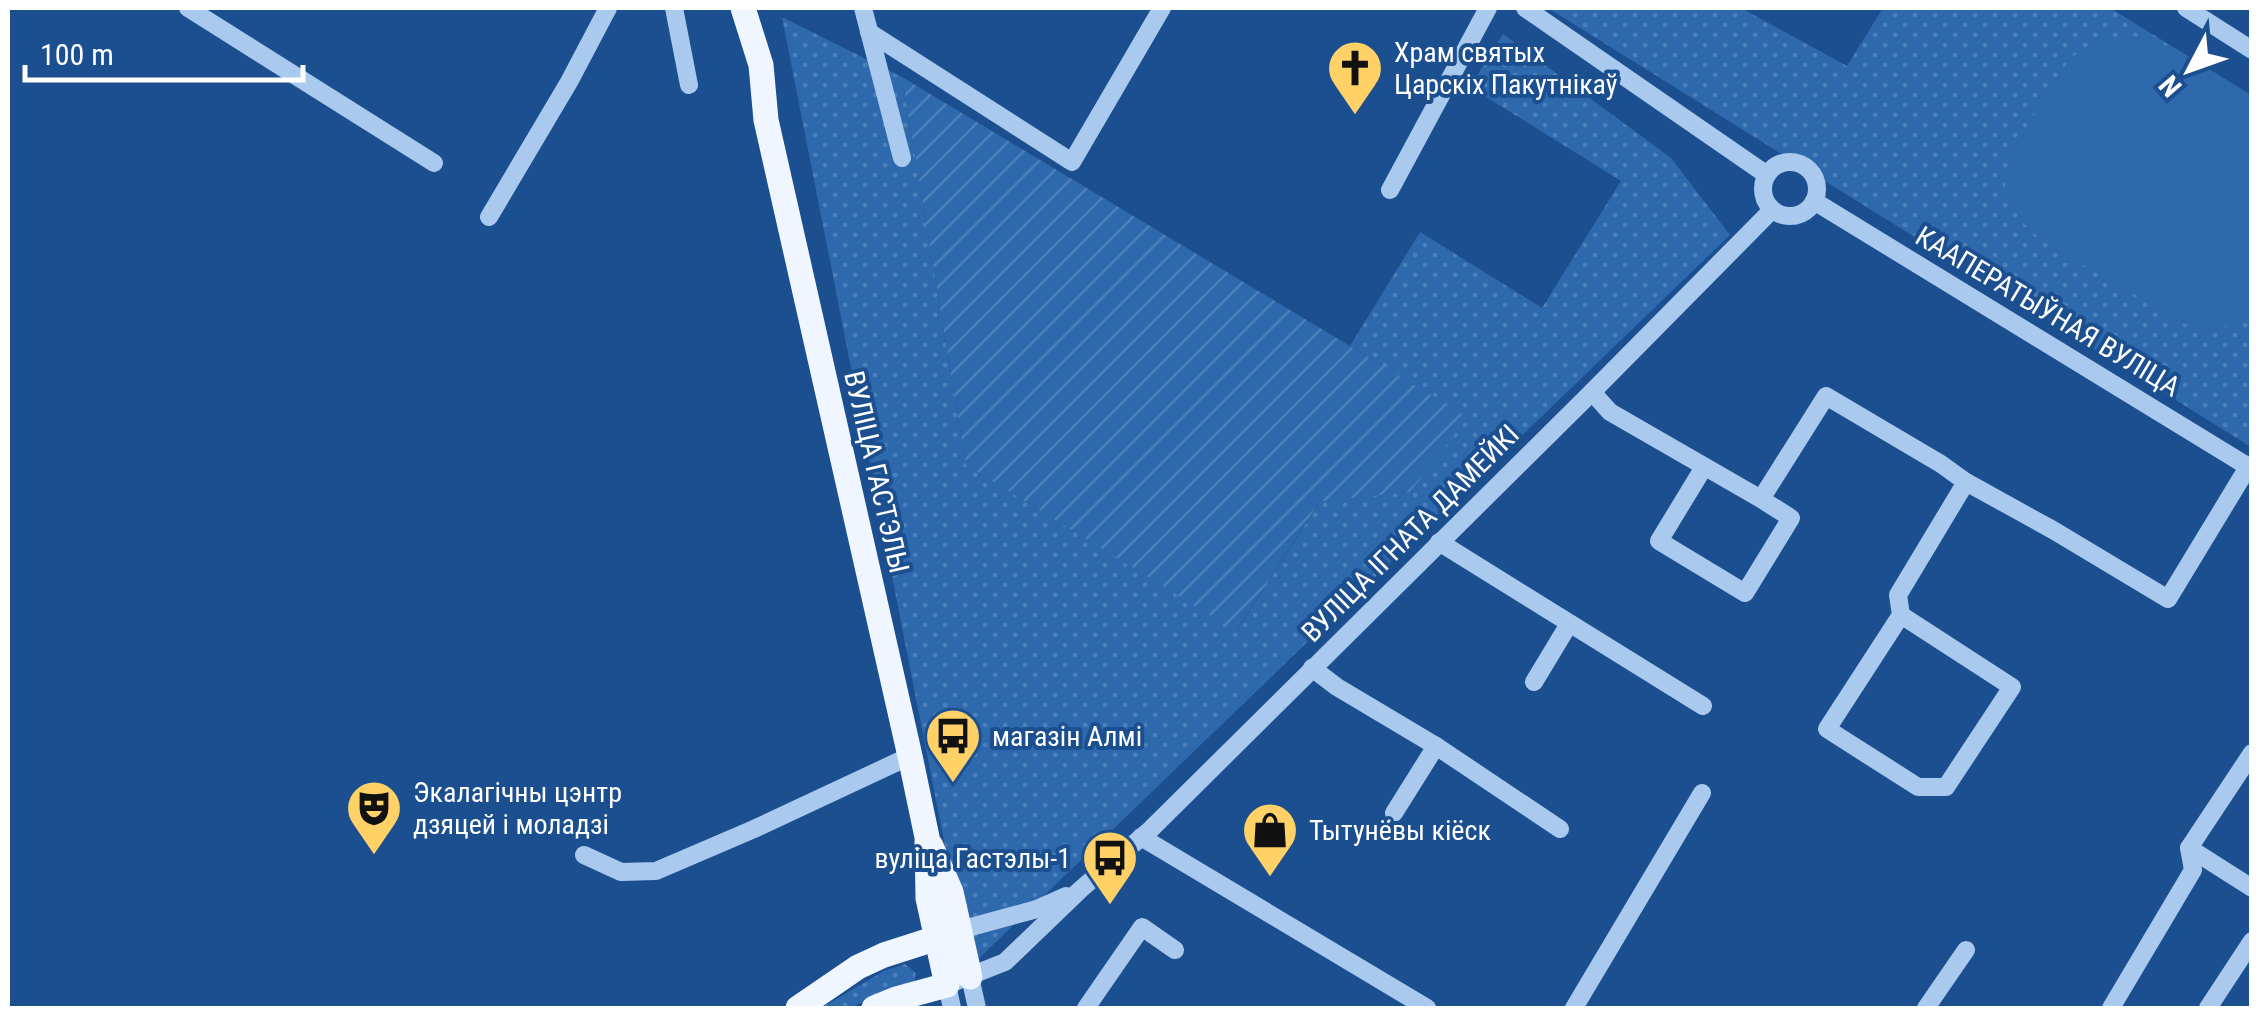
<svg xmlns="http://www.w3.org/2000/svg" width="2259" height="1016" font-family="'Roboto Condensed',sans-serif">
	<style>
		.grass { fill: url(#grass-dots) }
		.garden { fill: url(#garden-furrows) }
		.pitch { fill: #2e69ad }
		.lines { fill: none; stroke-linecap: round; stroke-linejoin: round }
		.minor { stroke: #a9c9ee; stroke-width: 18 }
		.major { stroke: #f0f6ff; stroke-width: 25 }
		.labels { text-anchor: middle; stroke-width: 8; stroke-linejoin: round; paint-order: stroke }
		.poi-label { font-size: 28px; fill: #fff; stroke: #1b4f8f; text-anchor: start }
		.street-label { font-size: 28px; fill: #fff; stroke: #1b4f8f }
	</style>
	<defs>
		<pattern id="grass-dots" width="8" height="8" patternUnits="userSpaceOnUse" patternTransform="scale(2.5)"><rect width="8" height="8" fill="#2e69ad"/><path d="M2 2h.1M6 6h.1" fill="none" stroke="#4d80b9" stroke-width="1.8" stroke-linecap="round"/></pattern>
		<pattern id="garden-furrows" width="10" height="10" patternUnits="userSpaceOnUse" patternTransform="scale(2.5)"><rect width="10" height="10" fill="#2e69ad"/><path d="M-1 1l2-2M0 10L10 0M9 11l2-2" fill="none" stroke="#4d80b9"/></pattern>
	</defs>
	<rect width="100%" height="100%" fill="#1b4f8f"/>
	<g class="grass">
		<polygon points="1548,8 1741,8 1847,66 1883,8 2110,8 2251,95 2251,447"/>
		<polygon points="782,17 902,77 966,465 1237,630 1321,500 1410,492 1467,417 1350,346 1420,232 1542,308 1621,181 1470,87 1503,34 1671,158 1730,235 969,968"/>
		<polygon points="905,964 916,973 914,982 849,1008 821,1008 884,971"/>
	</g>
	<polygon class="garden" points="902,77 1468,417 1410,492 1320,501 1236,631 966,465"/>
	<path class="pitch" d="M2134,36l40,12 77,47v219c-18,14 -42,19 -65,10 -20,-8 -41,-24 -60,-35 -28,-17 -60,-31 -86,-51 -13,-9 -28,-27 -33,-42 -9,-35 22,-71 38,-99 27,-45 35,-56 89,-61z"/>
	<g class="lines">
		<g class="minor">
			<polyline points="188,8 434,163"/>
			<polyline points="674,8 689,85"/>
			<polyline points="863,8 902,158"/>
			<polyline points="1525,8 1767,175"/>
			<polyline points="2186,8 2252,50"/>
			<polyline points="869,32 1072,162 1162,8"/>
			<circle cx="1790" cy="189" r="27"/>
			<polyline points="1390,190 1488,8"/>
			<polyline points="1814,201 2252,469"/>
			<polyline points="489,217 569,82 608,8"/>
			<polyline points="1592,392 1610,412 1761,499 1826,396 1941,464 1966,482 2053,530 2168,599 2248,467"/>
			<polyline points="1704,467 1659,541 1745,593 1791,518 1761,499"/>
			<polyline points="1439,542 1703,706"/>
			<polyline points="1901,615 1827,729 1918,787 1946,787 2012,687 1901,615 1898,595 1966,482"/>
			<polyline points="1312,668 1337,687 1436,746 1560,829"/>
			<polyline points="1534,682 1569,624"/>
			<polyline points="1394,813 1436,746"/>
			<polyline points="1141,837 1427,1008"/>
			<polyline points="2189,848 2252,888"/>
			<polyline points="584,855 621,872 656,871 754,829 910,756"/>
			<polyline points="949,933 1037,909 1066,896"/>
			<polyline points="970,977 977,1008"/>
			<polyline points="952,1008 947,985 1005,962 1081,889 1151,829 1592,392 1772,210"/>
			<polyline points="1086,1008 1142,927 1175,950"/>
			<polyline points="1574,1008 1702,793"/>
			<polyline points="1926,1008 1966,950"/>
			<polyline points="2111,1008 2193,870 2189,848 2252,753"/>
			<polyline points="2208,1008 2252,941"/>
		</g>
		<g class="major">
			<polyline points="743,8 761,65 766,120 910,756 927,837 928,898 947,985 896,999 874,1008"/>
			<polyline points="931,846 951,892 970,977"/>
			<polyline points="798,1008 858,967 884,955 937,938"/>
		</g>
	</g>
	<defs>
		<g id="church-pin" transform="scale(2.875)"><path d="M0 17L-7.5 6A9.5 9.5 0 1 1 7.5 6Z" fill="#ffd166" stroke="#1b4f8f"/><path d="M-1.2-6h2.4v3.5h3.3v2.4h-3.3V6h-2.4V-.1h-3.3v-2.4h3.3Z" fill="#111"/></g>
		<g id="bus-pin" transform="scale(2.875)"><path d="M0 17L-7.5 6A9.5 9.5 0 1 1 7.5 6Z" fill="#ffd166" stroke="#1b4f8f"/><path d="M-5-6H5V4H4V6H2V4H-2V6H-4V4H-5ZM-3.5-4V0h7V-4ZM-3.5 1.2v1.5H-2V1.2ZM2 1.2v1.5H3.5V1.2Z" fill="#111"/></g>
		<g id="theatre-pin" transform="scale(2.875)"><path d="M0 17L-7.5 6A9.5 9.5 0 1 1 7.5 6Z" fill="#ffd166" stroke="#1b4f8f"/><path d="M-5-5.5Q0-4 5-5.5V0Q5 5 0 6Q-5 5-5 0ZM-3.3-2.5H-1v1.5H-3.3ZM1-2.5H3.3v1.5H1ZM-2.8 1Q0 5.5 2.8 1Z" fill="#111"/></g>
		<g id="shop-pin" transform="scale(2.875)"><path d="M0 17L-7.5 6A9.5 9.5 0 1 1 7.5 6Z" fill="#ffd166" stroke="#1b4f8f"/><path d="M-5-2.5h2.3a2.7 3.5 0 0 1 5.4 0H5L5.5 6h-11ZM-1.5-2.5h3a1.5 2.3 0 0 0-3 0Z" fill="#111"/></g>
	</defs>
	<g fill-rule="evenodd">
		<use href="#church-pin" x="1355" y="68"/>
		<use href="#bus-pin" x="953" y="736"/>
		<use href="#theatre-pin" x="374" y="808"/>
		<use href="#shop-pin" x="1270" y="830"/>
		<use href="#bus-pin" x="1110" y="858"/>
	</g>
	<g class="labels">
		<g class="poi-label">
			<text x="1394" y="62">Храм святых<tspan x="1394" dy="32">Царскіх Пакутнікаў</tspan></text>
			<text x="992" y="746">магазін Алмі</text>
			<text x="413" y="802">Экалагічны цэнтр<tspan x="413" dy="32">дзяцей і моладзі</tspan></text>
			<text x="1309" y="840">Тытунёвы кіёск</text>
			<text x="1071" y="868" text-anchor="end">вуліца Гастэлы-1</text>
		</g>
		<g class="street-label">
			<text transform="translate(2048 311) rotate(31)" y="10">КААПЕРАТЫЎНАЯ ВУЛІЦА</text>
			<text transform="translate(877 472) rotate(77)" y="10">ВУЛІЦА ГАСТЭЛЫ</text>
			<text transform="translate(1410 533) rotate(-45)" y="10">ВУЛІЦА ІГНАТА ДАМЕЙКІ</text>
		</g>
	</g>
	<rect width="2259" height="1016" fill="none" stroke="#ffffff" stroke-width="20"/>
	<g transform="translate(2189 70) rotate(229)" stroke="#1b4f8f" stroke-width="8" paint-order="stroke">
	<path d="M0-8L18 38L0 25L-18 38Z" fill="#ffffff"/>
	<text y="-15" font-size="28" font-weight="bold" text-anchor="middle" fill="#ffffff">N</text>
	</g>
	<path d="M25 65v15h278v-15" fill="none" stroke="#ffffff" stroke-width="5"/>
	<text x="40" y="65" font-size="30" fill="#ffffff" stroke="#1b4f8f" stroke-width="8" paint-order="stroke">100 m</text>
</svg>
